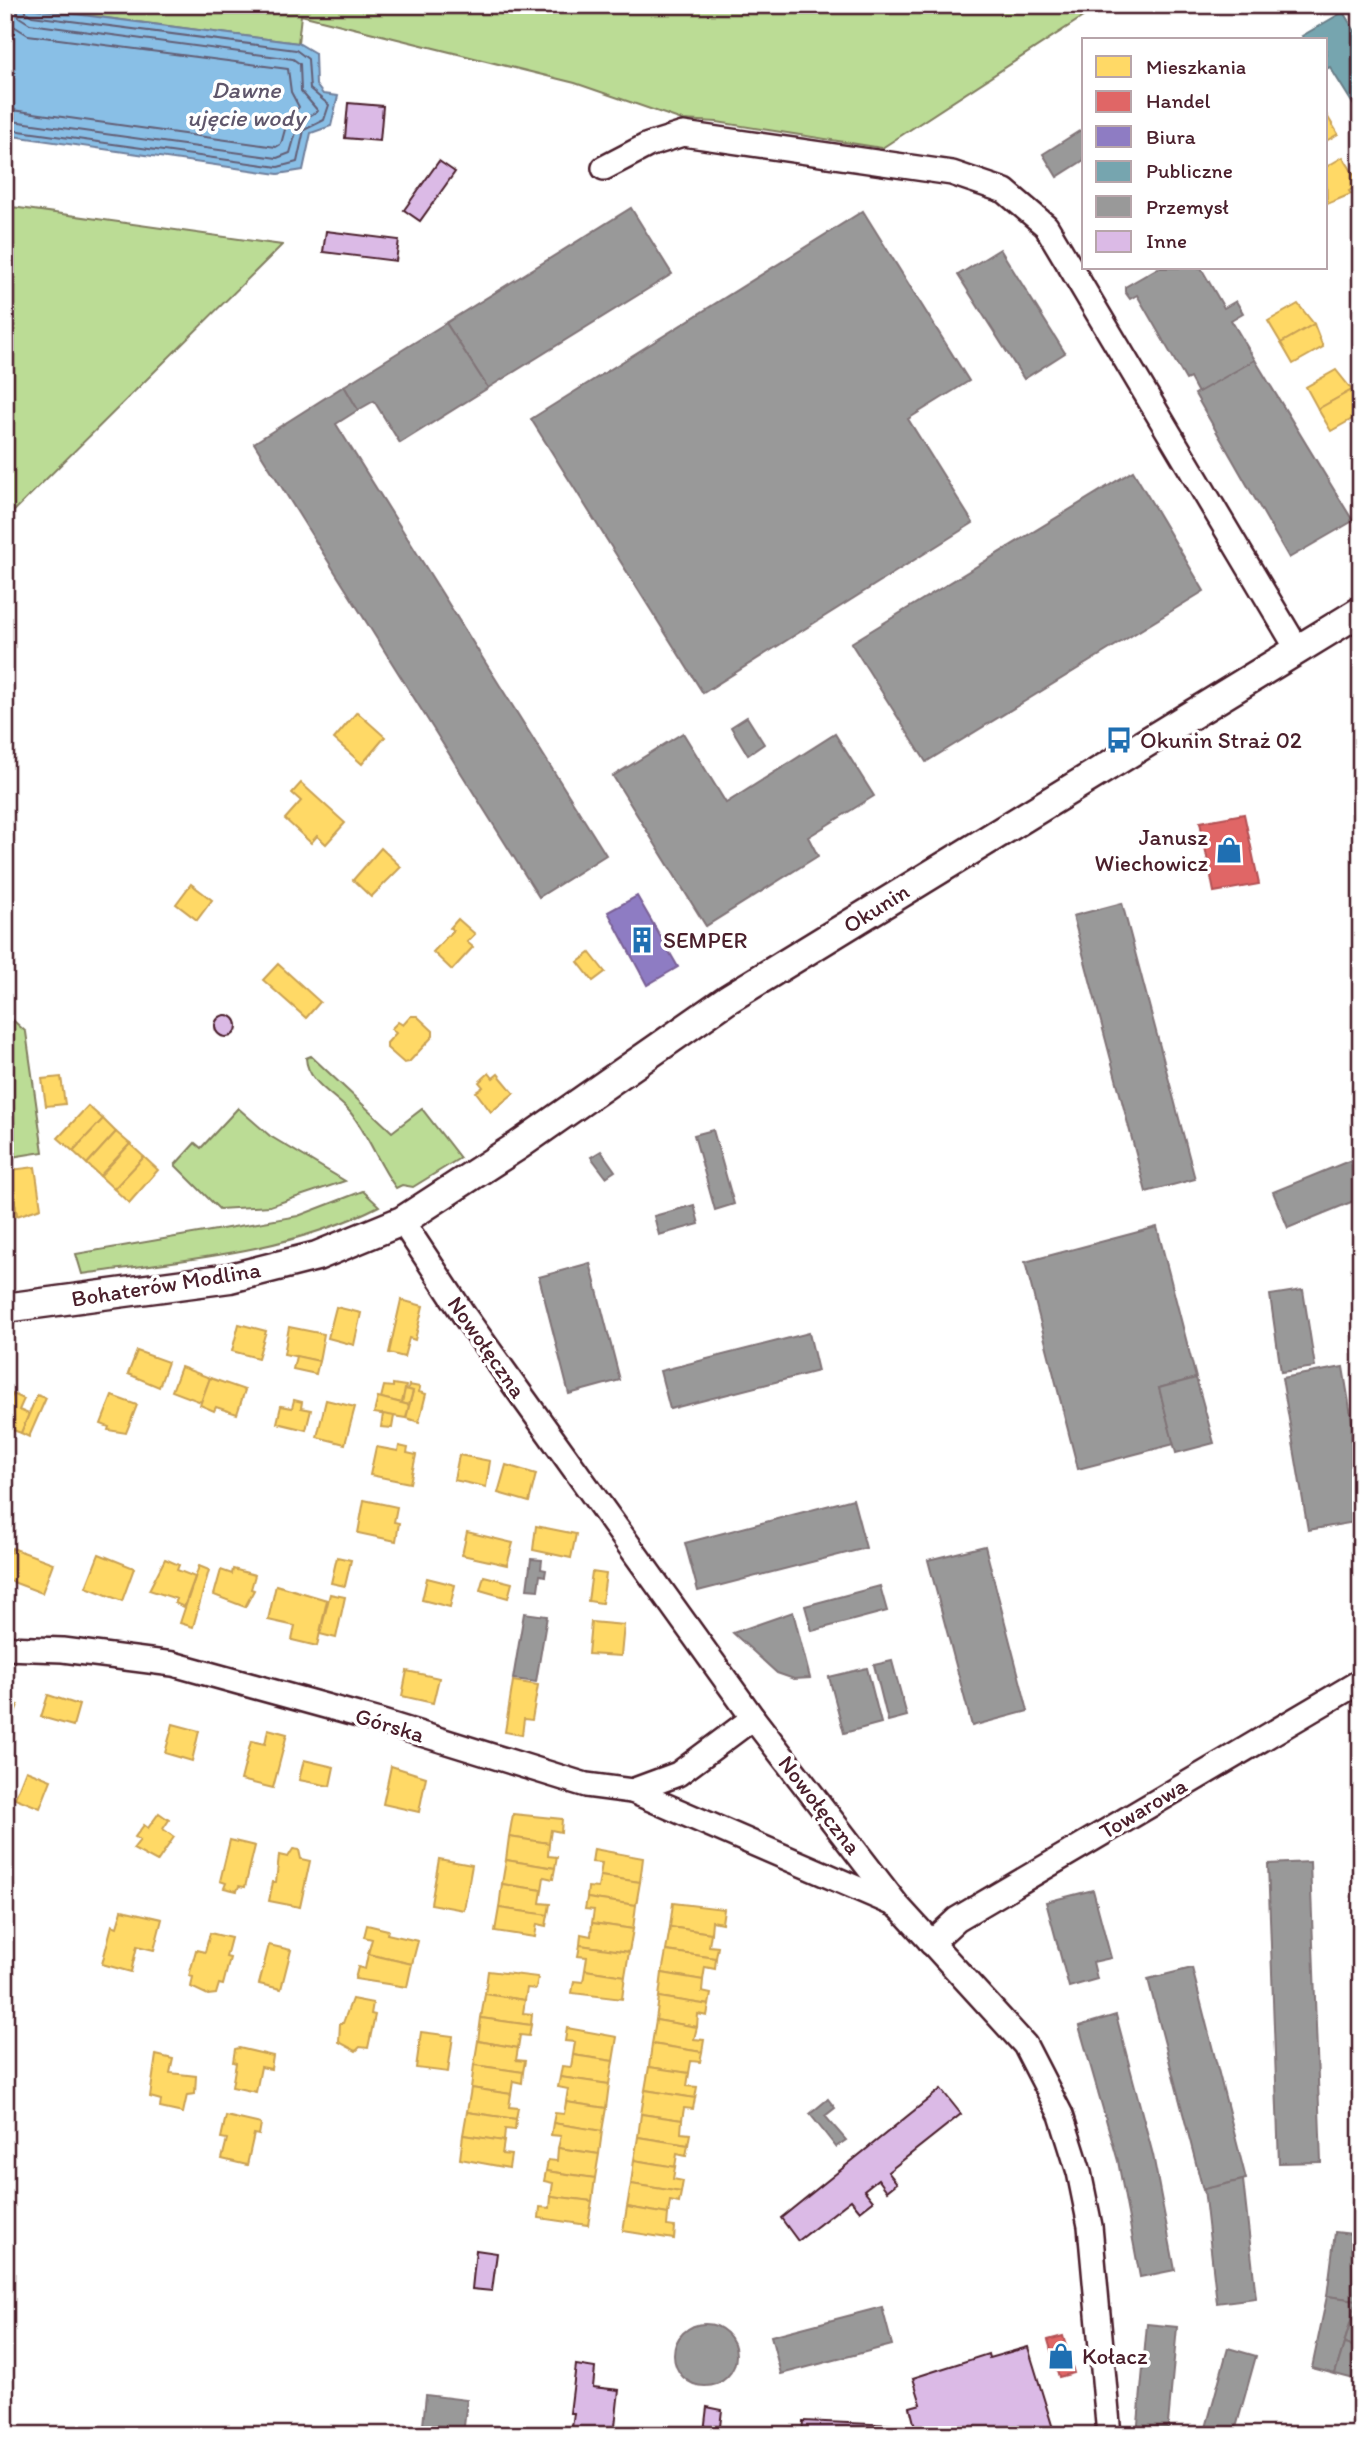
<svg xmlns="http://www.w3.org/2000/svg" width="1366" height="2440" font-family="Itim,sans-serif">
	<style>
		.green { fill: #bbdc95; stroke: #827e60; stroke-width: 2 }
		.water { fill: #89bfe6; stroke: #707f9b; stroke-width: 2 }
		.homes { fill: #ffd966; stroke: #c9a154; stroke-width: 2 }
		.shops { fill: #e06666; stroke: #b35154; stroke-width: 2 }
		.offices { fill: #8e7cc3; stroke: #7a6095; stroke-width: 2 }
		.public { fill: #76a5af; stroke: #697d87; stroke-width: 2 }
		.industry { fill: #999; stroke: #817478; stroke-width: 2 }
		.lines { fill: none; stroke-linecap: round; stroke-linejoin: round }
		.shore { stroke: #635f76; stroke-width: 2 }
		.building { fill: #dbbae6; stroke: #4a1f2b; stroke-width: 2 }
		.minor-casing { stroke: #4a1f2b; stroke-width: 28 }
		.major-casing { stroke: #4a1f2b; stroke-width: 33 }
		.minor { stroke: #fff; stroke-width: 23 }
		.major { stroke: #fff; stroke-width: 28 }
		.labels { text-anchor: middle; stroke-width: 7; stroke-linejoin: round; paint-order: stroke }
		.poi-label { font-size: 23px; fill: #4a1f2b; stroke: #fff; text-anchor: start }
		.street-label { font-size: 23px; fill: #4a1f2b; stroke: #fff }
		.water-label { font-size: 24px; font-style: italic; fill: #60576c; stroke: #fff }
	</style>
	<rect width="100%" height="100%" fill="#fff"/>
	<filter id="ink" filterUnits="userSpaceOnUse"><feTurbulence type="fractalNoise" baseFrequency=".0143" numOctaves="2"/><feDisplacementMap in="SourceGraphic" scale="14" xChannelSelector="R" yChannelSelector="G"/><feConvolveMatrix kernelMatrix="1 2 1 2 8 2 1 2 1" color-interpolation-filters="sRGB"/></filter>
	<g filter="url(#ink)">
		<g class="green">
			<polygon points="8,5 1101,5 882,148 717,122 682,120 575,83 301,15 298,43"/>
			<polygon points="5,206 282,245 5,520"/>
			<polygon points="5,1013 26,1032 43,1152 5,1158"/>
			<path d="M311,1056l81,76 30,-23 38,49 -47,29 -11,-2 -6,3c-18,-24 -27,-53 -46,-76 -15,-17 -43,-30 -44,-54z"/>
			<polygon points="238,1108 270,1136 345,1181 270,1206 219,1209 175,1165 195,1143 201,1148"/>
			<path d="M363,1191l16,15c-92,47 -196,54 -297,68l-6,-20 222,-38z"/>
		</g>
		<polygon class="water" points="5,5 298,43 315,53 316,85 323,94 338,96 331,126 311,133 303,170 278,174 5,135"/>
		<g class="homes">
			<polygon points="1326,114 1338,134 1326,141"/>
			<polygon points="1343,157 1360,184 1349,191 1351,194 1327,204 1326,167"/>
			<polygon points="1298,304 1314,324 1281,343 1268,321"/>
			<polygon points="1314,324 1323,347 1293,364 1281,343"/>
			<polygon points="1336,370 1352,390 1318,409 1306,387"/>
			<polygon points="1352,390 1361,414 1331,431 1318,409"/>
			<polygon points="357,712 385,737 362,764 334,739"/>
			<polygon points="301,783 345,823 326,844 317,836 311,843 285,819 301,801 292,793"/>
			<polygon points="381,848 401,867 371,897 353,880"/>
			<polygon points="191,884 212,900 197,920 176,904"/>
			<polygon points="458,919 475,934 467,942 473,947 452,970 433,952 453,930 450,928"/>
			<polygon points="590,953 605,972 593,981 578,962"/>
			<polygon points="278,964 320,1002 306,1018 263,980"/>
			<polygon points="411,1016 417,1016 433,1031 433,1036 409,1062 404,1063 387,1048 387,1043 396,1033 391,1029 398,1022 403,1025"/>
			<polygon points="489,1073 493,1078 498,1074 514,1093 491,1112 476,1092 483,1087 479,1082"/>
			<polygon points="61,1077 65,1104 46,1106 42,1079"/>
			<polygon points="88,1106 103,1119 73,1151 58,1138"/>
			<polygon points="103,1119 116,1132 87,1164 73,1151"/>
			<polygon points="116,1132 130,1144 100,1176 87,1164"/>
			<polygon points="130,1144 144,1157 114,1189 100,1176"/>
			<polygon points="144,1157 158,1170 129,1203 114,1189"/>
			<polygon points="35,1167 41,1208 17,1216 10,1170"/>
			<polygon points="10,1170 17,1216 5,1217 5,1171"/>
			<polygon points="401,1300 423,1306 415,1340 409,1338 404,1357 389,1353"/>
			<polygon points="336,1307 361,1313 354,1345 328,1338"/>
			<polygon points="239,1324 266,1331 258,1358 232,1351"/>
			<polygon points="289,1327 324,1334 319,1361 284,1354"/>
			<polygon points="137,1351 168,1362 159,1387 128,1374"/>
			<polygon points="296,1356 319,1361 316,1374 293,1369"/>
			<polygon points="181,1367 210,1378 201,1402 172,1391"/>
			<polygon points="210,1378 245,1390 237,1414 216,1407 214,1411 200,1405"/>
			<polygon points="393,1384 406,1386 402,1403 381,1398 384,1386 393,1387"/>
			<polygon points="409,1385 420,1387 419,1392 426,1394 419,1422 406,1418 413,1391 408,1390"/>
			<polygon points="405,1389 413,1391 409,1405 402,1403"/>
			<polygon points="13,1394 24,1399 19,1410 29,1414 21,1433 5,1427 5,1395 11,1398"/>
			<polygon points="37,1395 46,1398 29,1437 21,1433"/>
			<polygon points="112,1396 137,1405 126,1433 108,1430 109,1427 101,1424"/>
			<polygon points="378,1397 409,1405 406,1418 374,1413"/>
			<polygon points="294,1400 302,1402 301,1408 311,1410 306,1430 277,1423 281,1406 292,1408"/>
			<polygon points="326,1400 355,1407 345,1444 317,1437"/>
			<polygon points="383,1414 394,1416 392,1428 381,1427"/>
			<polygon points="399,1446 408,1448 407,1453 416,1455 410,1483 370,1475 376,1447 398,1451"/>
			<polygon points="459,1455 490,1461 486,1487 454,1480"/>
			<polygon points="506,1465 536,1474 529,1502 498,1493"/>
			<polygon points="364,1500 397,1507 394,1522 399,1523 396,1541 358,1533"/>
			<polygon points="536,1526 576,1534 571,1558 533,1550"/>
			<polygon points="467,1532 513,1543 507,1565 462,1555"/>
			<polygon points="12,1548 53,1563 42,1593 5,1579 5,1550 10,1552"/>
			<polygon points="99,1554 134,1568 122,1601 86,1587"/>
			<polygon points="337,1557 351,1560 345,1586 331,1583"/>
			<polygon points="165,1559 179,1565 177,1570 195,1577 184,1607 175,1603 177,1599 149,1590"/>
			<polygon points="199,1566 209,1570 193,1627 180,1623"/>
			<polygon points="233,1569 255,1575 251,1589 254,1590 245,1607 214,1595 221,1570 232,1574"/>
			<polygon points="592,1572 606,1574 602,1603 588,1601"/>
			<polygon points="484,1576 512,1583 508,1598 480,1590"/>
			<polygon points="427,1578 455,1585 450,1607 422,1600"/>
			<polygon points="276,1585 327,1600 317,1646 292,1640 295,1626 268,1620"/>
			<polygon points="330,1594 345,1597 336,1638 320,1634"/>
			<polygon points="591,1622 624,1625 621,1656 588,1654"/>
			<polygon points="407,1671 439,1678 433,1703 402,1696"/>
			<polygon points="513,1681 538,1685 532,1720 524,1719 522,1735 505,1732"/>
			<polygon points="48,1695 79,1705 73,1726 41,1717"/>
			<polygon points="5,1700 18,1705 5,1737"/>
			<polygon points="173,1724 199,1731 192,1761 165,1753"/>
			<polygon points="268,1729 287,1734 273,1788 241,1780 251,1741 265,1744"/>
			<polygon points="304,1760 334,1767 330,1786 299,1780"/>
			<polygon points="391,1766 426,1777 419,1812 383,1804"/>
			<polygon points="26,1770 51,1780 40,1808 15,1798"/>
			<polygon points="159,1813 169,1820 163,1829 174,1837 157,1862 133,1849 140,1840 135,1837 144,1825 148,1828"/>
			<polygon points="513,1814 562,1819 561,1832 551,1830 549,1843 509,1837"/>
			<polygon points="509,1837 549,1843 548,1856 557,1857 555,1868 506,1860"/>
			<polygon points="230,1840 255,1846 245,1887 239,1886 237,1891 224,1888 226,1883 220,1881"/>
			<polygon points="293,1849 299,1850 301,1859 310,1861 300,1907 269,1901 273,1882 276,1882 279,1855 288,1857"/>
			<polygon points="594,1849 643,1858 640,1882 600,1876 602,1863 592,1862"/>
			<polygon points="439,1859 472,1865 464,1910 431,1904"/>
			<polygon points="506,1860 555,1868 553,1879 544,1877 542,1890 502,1884"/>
			<polygon points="600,1876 640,1882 636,1905 587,1898 588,1887 598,1888"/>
			<polygon points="502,1884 542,1890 540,1903 550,1904 548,1915 499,1908"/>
			<polygon points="587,1898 636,1905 633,1929 592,1923 594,1910 585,1909"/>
			<polygon points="673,1903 724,1909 722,1923 712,1921 711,1933 670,1927"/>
			<polygon points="499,1908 548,1915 546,1926 537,1924 535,1937 495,1931"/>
			<polygon points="122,1910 162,1919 154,1950 137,1946 131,1972 102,1964 112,1925 117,1927"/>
			<polygon points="592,1923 633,1929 629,1952 580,1945 581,1934 591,1936"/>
			<polygon points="367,1925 388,1930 387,1934 418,1941 412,1964 368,1954 372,1939 364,1937"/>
			<polygon points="670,1927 711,1933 709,1946 718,1947 716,1958 666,1951"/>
			<polygon points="210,1933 231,1938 226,1957 230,1958 223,1985 219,1984 216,1994 208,1995 191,1987 193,1977 189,1976 196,1950 205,1952"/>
			<polygon points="269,1945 291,1950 281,1989 259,1984"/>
			<polygon points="580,1945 629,1952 625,1976 585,1970 587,1957 578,1956"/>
			<polygon points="666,1951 716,1958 715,1969 705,1967 703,1980 662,1973"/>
			<polygon points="368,1954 412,1964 407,1987 355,1979 358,1967 365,1969"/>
			<polygon points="585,1970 625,1976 622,1999 572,1993 574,1981 583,1982"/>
			<polygon points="488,1971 538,1977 536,1989 527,1988 525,2000 485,1994"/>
			<polygon points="662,1973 703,1980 702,1992 711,1994 709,2005 659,1997"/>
			<polygon points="485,1994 525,2000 523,2013 532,2014 531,2025 481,2018"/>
			<polygon points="659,1997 709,2005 707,2016 698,2014 697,2027 656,2020"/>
			<polygon points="352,1999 373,2003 371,2014 375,2015 368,2048 360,2047 356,2051 339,2042 340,2023 343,2023"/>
			<polygon points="481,2018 531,2025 529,2036 520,2035 518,2048 478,2041"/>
			<polygon points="656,2020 697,2027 694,2039 704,2040 702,2052 652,2044"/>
			<polygon points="567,2028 617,2037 613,2061 573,2055 575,2042 565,2041"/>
			<polygon points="421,2032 453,2036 448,2072 416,2068"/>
			<polygon points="478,2041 518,2048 516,2060 525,2061 523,2072 474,2065"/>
			<polygon points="652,2044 702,2052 700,2062 691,2061 689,2073 649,2067"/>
			<polygon points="239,2048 273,2056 271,2069 261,2067 256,2092 232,2087 236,2063 233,2062 235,2049"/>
			<polygon points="156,2055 173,2059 170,2073 196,2076 195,2094 187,2095 183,2113 160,2108 161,2100 150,2097"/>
			<polygon points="573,2055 613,2061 609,2084 560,2077 562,2066 571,2067"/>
			<polygon points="474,2065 523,2072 522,2083 513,2081 511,2094 471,2088"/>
			<polygon points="649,2067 689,2073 687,2086 697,2087 695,2098 645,2090"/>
			<polygon points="560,2077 609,2084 606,2108 566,2102 568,2089 558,2087"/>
			<polygon points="471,2088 511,2094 509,2107 518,2108 516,2119 467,2112"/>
			<polygon points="645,2090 695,2098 693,2109 684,2108 682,2120 641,2114"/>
			<polygon points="566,2102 606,2108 602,2131 553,2123 555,2113 564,2114"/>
			<polygon points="467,2112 516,2119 515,2130 505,2129 504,2141 463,2135"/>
			<polygon points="641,2114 682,2120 681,2133 690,2134 688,2145 638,2137"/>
			<polygon points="226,2116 261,2124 259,2135 254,2134 247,2165 222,2159 227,2139 221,2138"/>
			<polygon points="553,2123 602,2131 599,2154 558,2148 561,2136 551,2135"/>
			<polygon points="463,2135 504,2141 502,2154 511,2155 509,2168 460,2159"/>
			<polygon points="638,2137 688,2145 686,2156 677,2154 675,2167 634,2160"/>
			<polygon points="558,2148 599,2154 595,2178 546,2171 548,2160 557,2161"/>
			<polygon points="634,2160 675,2167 673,2179 683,2181 681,2192 631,2184"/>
			<polygon points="546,2171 595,2178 592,2201 551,2196 553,2183 544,2181"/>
			<polygon points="631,2184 681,2192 679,2203 670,2201 668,2214 627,2207"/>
			<polygon points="551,2196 592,2201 588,2225 539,2218 540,2207 550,2208"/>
			<polygon points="627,2207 668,2214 667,2226 675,2227 674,2239 623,2231"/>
		</g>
		<g class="shops">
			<polygon points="1244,814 1259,884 1214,892 1200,822"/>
			<polygon points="1063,2336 1074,2373 1059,2377 1048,2340"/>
		</g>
		<polygon class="offices" points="637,896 678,967 647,985 608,912"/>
		<polygon class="public" points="1343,12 1361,41 1361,117 1330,67 1326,69 1326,40 1305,40 1302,36"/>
		<g class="industry">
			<polygon points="1084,128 1084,160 1057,177 1043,154"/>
			<polygon points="631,208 672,274 488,388 446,323"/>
			<polygon points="863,211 969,381 908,419 973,523 703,693 531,419"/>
			<polygon points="1000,249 1065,353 1024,379 958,275"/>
			<polygon points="1158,268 1201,268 1224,308 1236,301 1243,313 1231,320 1255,360 1198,393 1190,378 1186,380 1137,295 1130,299 1125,292 1125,287"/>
			<polygon points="446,323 488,388 400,443 374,401 358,410 344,386"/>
			<polygon points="1255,360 1353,521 1289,558 1195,394"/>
			<polygon points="344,386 358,410 336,424 606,855 539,897 254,443"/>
			<polygon points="1133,471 1204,591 926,762 851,643"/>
			<polygon points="747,717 764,744 748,755 731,727"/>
			<polygon points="683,733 726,803 835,734 874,796 808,837 818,856 706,926 613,776"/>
			<polygon points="1122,903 1195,1179 1146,1192 1073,916"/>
			<polygon points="713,1130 734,1204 715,1210 694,1135"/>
			<polygon points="601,1151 615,1171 606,1177 591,1157"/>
			<polygon points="1361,1156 1361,1198 1288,1228 1273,1192"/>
			<polygon points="694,1205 699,1224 659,1235 654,1216"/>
			<polygon points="1157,1227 1196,1378 1159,1388 1174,1444 1078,1469 1025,1262"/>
			<polygon points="590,1263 620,1380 569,1394 539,1277"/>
			<polygon points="1303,1290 1315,1367 1281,1372 1270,1295"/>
			<polygon points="809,1333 818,1371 670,1409 660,1371"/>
			<polygon points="1343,1367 1361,1475 1361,1521 1308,1530 1282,1378"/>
			<polygon points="1196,1378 1214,1443 1176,1453 1159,1388"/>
			<polygon points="853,1499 866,1548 698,1591 685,1543"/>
			<polygon points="985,1546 1028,1711 972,1726 928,1560"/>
			<polygon points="531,1559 542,1560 541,1569 546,1570 545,1576 540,1575 538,1590 527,1589"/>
			<polygon points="880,1586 887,1611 812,1631 805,1606"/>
			<polygon points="793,1612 810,1678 794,1679 777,1673 733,1633"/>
			<polygon points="524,1613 547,1616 536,1682 513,1679"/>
			<polygon points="892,1661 907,1716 888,1721 874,1665"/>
			<polygon points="867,1668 881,1723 844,1733 829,1677"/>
			<polygon points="1310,1862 1321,2162 1279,2163 1268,1864"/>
			<polygon points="1093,1890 1111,1958 1093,1962 1097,1979 1069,1987 1046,1902"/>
			<polygon points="1192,1968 1246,2179 1203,2190 1148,1979"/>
			<polygon points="1116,2015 1153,2155 1175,2270 1140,2277 1118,2161 1079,2026"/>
			<polygon points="828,2099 835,2108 825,2116 846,2140 836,2147 810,2114"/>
			<polygon points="1243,2180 1256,2298 1217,2303 1204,2189"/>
			<polygon points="1335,2232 1361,2235 1357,2300 1327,2296"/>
			<polygon points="1327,2296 1357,2300 1335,2374 1312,2368"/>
			<polygon points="882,2307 892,2345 781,2374 771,2336"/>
			<polygon points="1353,2315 1361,2317 1361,2348 1344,2344"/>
			<polygon points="1147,2324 1177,2327 1167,2435 1137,2435"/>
			<circle cx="705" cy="2355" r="31"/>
			<polygon points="1344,2344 1361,2348 1354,2379 1335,2374"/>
			<polygon points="1228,2348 1256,2356 1234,2435 1204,2435"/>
			<polygon points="426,2395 467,2400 463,2435 422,2435"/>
		</g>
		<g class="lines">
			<g class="shore">
				<polyline points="5,109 276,147 281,144 287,122 299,107 291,92 288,69 28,35 12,25 5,5"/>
				<polyline points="5,120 277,158 290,153 299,122 318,111 301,91 300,64 293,59 30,24 19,17 16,5"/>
				<polyline points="5,129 278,167 297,162 304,130 324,120 329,105 310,89 308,59 296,50 32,16 26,12 25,5"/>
			</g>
		</g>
		<g class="building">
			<polygon points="348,103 383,106 380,141 345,138"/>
			<polygon points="439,161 455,172 420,221 404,210"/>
			<polygon points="326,231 399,240 396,261 323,252"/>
			<circle cx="226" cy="1026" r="11"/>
			<polygon points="941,2089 961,2114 888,2172 897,2183 887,2191 878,2179 864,2190 873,2201 860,2211 851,2200 798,2241 781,2218"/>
			<polygon points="476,2250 497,2253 492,2291 472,2289"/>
			<polygon points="1028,2347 1055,2435 917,2435 910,2407 921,2404 913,2378 988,2354 989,2358"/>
			<polygon points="576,2365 595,2368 593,2387 619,2390 614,2435 571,2435 574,2413 570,2413"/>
			<polygon points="707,2407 722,2410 719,2435 704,2432"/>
			<polygon points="803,2421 892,2425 891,2435 802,2435"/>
		</g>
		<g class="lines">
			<g class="minor-casing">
				<g id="minor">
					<polyline points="604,168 648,145 683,134 952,173 1005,191 1046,226 1298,650"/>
					<polyline points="402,1221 466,1318 753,1718 898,1906 1025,2045 1061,2115 1079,2172 1090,2226 1109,2435"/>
					<polyline points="5,1648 63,1650 173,1664 376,1720 586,1785 632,1791 678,1774 753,1718"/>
					<polyline points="632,1791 896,1905"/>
					<polyline points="931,1943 957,1919 1361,1681"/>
				</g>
			</g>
			<g class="major-casing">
				<polyline id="major" points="5,1308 230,1278 317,1256 402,1221 519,1145 728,999 1361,611"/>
			</g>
			<use href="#minor" class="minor"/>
			<use href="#major" class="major"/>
		</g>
	</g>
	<defs>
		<g id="bus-bare" transform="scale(2.1)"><path d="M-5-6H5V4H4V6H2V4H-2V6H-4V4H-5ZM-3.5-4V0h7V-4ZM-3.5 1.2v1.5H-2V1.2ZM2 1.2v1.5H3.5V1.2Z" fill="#1f6fb2" stroke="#fff" stroke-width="2.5" paint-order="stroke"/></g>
		<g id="shop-bare" transform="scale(2.1)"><path d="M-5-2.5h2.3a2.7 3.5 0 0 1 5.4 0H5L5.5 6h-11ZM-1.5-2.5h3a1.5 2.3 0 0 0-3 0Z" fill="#1f6fb2" stroke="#fff" stroke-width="2.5" paint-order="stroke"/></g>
		<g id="building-bare" transform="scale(2.1)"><path d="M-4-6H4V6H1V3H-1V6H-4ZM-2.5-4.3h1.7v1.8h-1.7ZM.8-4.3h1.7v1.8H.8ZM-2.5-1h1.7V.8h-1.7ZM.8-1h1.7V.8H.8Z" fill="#1f6fb2" stroke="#fff" stroke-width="2.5" paint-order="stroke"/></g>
	</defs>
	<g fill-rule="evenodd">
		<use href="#bus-bare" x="1119" y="740"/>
		<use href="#shop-bare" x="1229" y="850"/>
		<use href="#building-bare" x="642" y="940"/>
		<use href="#shop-bare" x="1061" y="2356"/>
	</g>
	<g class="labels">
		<g class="poi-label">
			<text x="1140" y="748">Okunin Straż 02</text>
			<text x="1208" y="845" text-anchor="end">Janusz<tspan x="1208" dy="26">Wiechowicz</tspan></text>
			<text x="663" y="948">SEMPER</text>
			<text x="1082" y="2364">Kołacz</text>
		</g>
		<g class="street-label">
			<text transform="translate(876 908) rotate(-32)" y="8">Okunin</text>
			<text transform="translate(166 1284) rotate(-9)" y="8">Bohaterów Modlina</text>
			<text transform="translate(487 1347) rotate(55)" y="8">Nowołęczna</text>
			<text transform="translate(390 1725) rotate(17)" y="8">Górska</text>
			<text transform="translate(820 1805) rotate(52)" y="8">Nowołęczna</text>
			<text transform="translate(1143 1808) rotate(-31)" y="8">Towarowa</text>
		</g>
		<g class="water-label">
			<text x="246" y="98">Dawne<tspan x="246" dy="28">ujęcie wody</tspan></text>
		</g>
	</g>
	<rect width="1366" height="2440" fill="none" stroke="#fff" stroke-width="28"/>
	<rect x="14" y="14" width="1338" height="2412" fill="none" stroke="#4a1f2b" stroke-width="2.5" filter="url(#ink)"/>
	<rect x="1082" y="38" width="245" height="231" fill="#ffffff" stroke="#b7a5aa" stroke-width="2"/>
	<rect x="1096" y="56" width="35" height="21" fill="#ffd966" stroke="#b7a5aa" stroke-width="2"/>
	<text x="1146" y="74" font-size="21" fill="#4a1f2b">Mieszkania</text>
	<rect x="1096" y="91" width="35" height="21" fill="#e06666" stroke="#b7a5aa" stroke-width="2"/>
	<text x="1146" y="108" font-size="21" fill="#4a1f2b">Handel</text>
	<rect x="1096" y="126" width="35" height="21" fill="#8e7cc3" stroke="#b7a5aa" stroke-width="2"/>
	<text x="1146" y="144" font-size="21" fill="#4a1f2b">Biura</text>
	<rect x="1096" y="161" width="35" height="21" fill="#76a5af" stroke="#b7a5aa" stroke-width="2"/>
	<text x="1146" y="178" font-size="21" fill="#4a1f2b">Publiczne</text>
	<rect x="1096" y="196" width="35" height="21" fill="#999999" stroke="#b7a5aa" stroke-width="2"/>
	<text x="1146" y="214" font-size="21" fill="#4a1f2b">Przemysł</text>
	<rect x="1096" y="231" width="35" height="21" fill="#dbbae6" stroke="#b7a5aa" stroke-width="2"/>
	<text x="1146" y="248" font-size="21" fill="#4a1f2b">Inne</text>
</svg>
